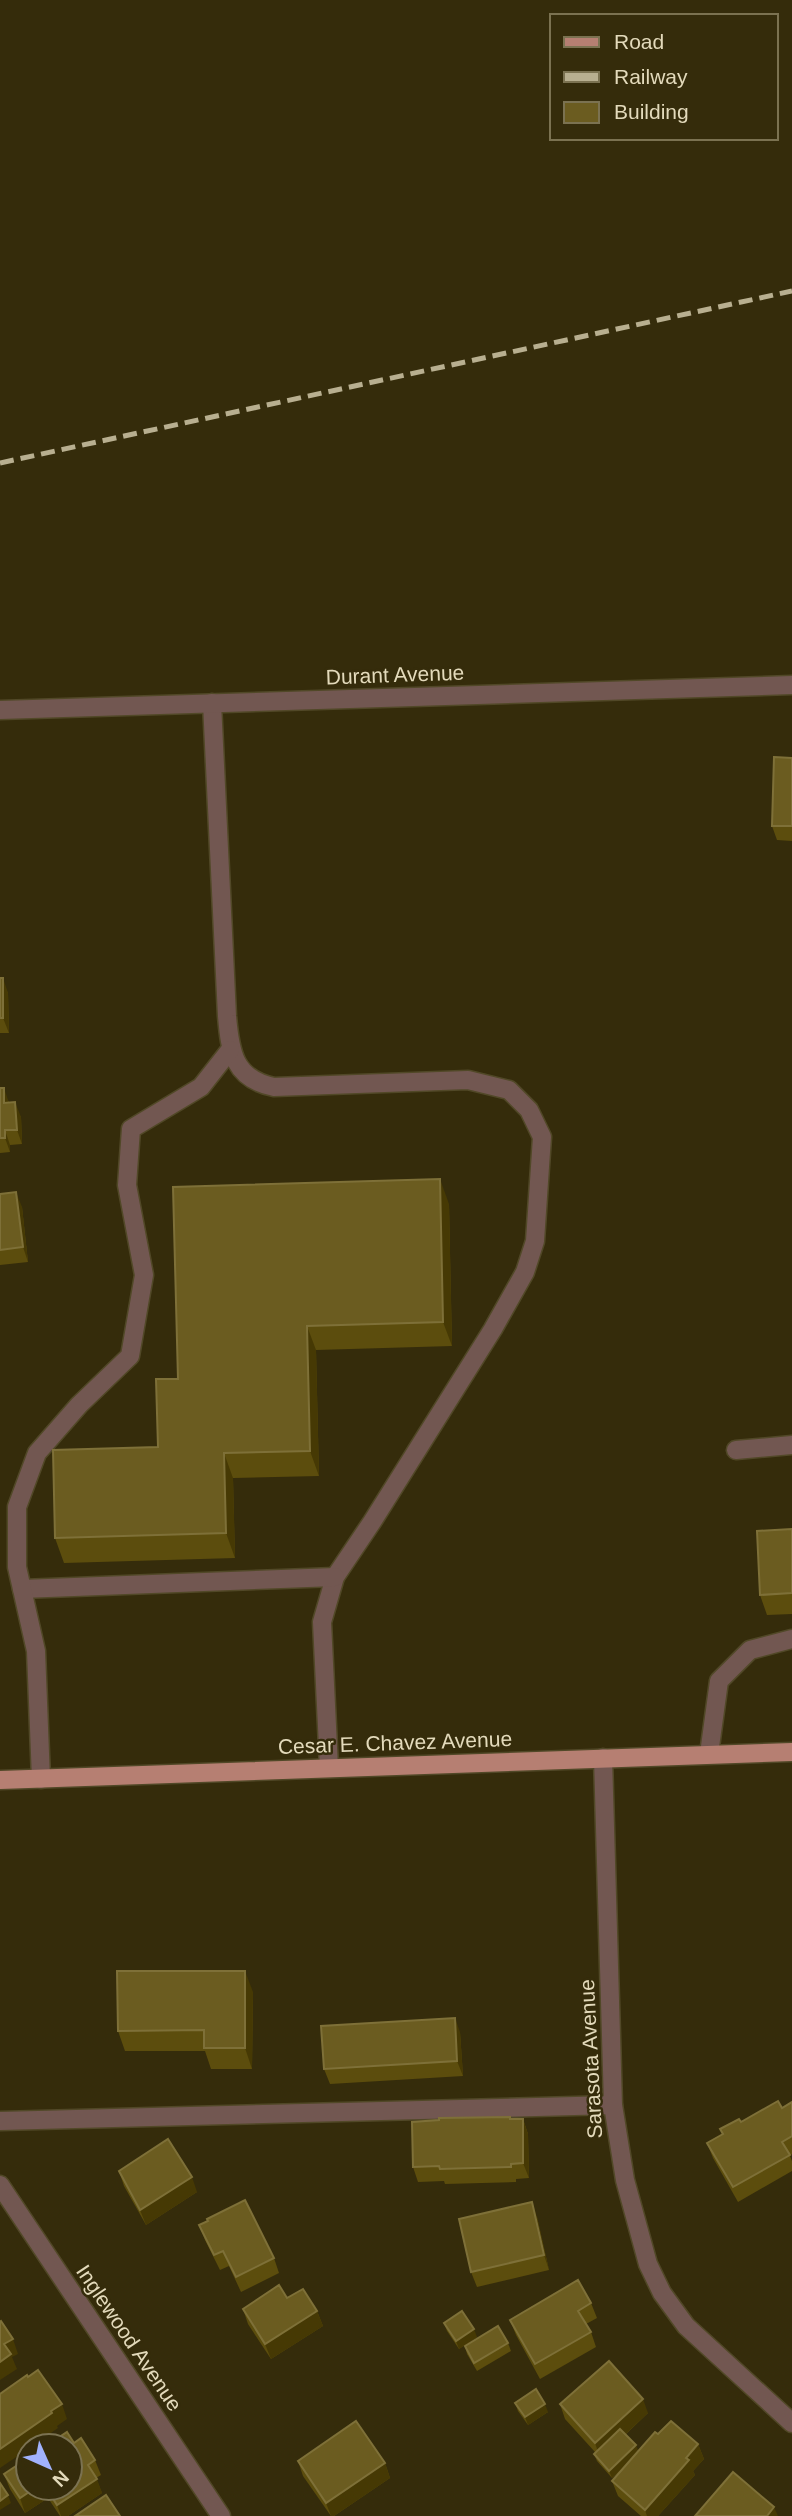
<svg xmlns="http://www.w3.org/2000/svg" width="792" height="2516" font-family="Arial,sans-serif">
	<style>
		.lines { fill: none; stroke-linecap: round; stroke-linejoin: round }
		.lane-casing { stroke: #514827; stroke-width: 21 }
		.street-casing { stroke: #514827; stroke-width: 21 }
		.primary-casing { stroke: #514827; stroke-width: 21 }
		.lane { stroke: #725751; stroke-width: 18 }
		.street { stroke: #725751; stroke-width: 18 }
		.primary { stroke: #b67f72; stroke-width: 18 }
		.rail { stroke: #b8af90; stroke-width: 5; stroke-dasharray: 14 7; stroke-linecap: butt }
		.wall { fill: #5c4d0d }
		.shaded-wall { fill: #463904 }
		.building { fill: #6b5c20; stroke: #7e7038; stroke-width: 2 }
		.labels { text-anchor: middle; stroke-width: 5; stroke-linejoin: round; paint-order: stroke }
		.street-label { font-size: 21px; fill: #e3dabb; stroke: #352c0b }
	</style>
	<rect width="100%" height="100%" fill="#352c0b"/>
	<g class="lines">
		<g class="lane-casing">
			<g id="lane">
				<path d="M212,703l15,313c3,36 7,63 47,71l194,-7 41,10 20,20 13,27 -7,104 -10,31 -32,57 -121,193 -37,55 -13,45 7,146"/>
				<polyline points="736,1450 792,1445"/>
				<polyline points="22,1589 335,1577"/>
				<polyline points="709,1754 719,1681 750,1650 792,1639"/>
				<polyline points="41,1779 36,1651 17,1567 17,1507 37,1453 79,1405 130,1356 144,1275 127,1185 131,1129 201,1087 230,1050"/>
				<polyline points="0,2121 613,2105"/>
			</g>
		</g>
		<g class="street-casing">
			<g id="street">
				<polyline points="0,710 792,685"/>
				<polyline points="603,1758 613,2105 625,2180 648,2264 662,2293 686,2326 792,2423"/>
				<polyline points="0,2185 221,2516"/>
			</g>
		</g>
		<g class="primary-casing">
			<polyline id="primary" points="0,1780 792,1752"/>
		</g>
		<use href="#lane" class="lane"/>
		<use href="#street" class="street"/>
		<use href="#primary" class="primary"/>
		<polyline class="rail" points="0,463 792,291"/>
	</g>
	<g class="wall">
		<polygon points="792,758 792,841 777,840 772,826"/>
		<polygon points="0,978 8,993 9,1033 0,1033"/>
		<polygon points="0,1088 9,1102 21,1117 22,1144 10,1145 10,1152 0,1153"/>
		<polygon points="0,1194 22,1207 28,1262 0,1265"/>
		<polygon points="449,1204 452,1346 316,1350 319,1476 233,1478 235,1558 64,1563 55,1538 158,1447 178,1379"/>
		<polygon points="792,1529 792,1614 767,1615 760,1595"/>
		<polygon points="253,1992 252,2069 211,2069 205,2051 125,2051 118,2031"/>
		<polygon points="460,2032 463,2076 330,2084 324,2069"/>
		<polygon points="792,2102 792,2154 790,2156 792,2161 792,2171 738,2202 713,2158 707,2143 722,2134 720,2129 782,2108"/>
		<polygon points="510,2117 511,2119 523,2119 528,2134 529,2178 516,2179 516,2182 445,2184 444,2181 418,2182 413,2167"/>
		<polygon points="119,2171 197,2192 146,2225 124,2186"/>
		<polygon points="537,2217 549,2270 477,2287 471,2272"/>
		<polygon points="207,2219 274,2258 279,2273 241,2292 229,2266 220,2270 205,2240 199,2225 208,2222"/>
		<polygon points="287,2298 317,2311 323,2326 271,2359 248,2324 243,2309"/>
		<polygon points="591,2303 597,2318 586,2324 591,2332 596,2347 540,2379 516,2335 510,2320"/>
		<polygon points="444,2323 477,2337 459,2349 447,2331"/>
		<polygon points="508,2343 511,2351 477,2371 467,2354 465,2346"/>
		<polygon points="515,2403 548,2412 528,2425 518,2411"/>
		<polygon points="560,2404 648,2413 626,2434 638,2451 658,2434 698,2444 704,2459 693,2471 695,2475 658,2516 641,2516 618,2496 612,2481 625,2467 612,2478 597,2461 594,2454 595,2452 565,2419"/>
		<polygon points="74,2443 95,2460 101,2475 96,2478 102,2493 68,2516 60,2516 48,2498 25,2513 10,2489 4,2474 28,2488 70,2488"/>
		<polygon points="298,2461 385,2463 390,2478 334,2516 331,2516 303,2476"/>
	</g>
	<g class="shaded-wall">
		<polygon points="3,978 8,993 9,1033 3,1018"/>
		<polygon points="4,1088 9,1103 4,1103"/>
		<polygon points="15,1102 21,1117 22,1144 17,1130"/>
		<polygon points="5,1130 10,1145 10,1152 5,1138"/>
		<polygon points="440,1179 449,1204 452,1346 443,1322"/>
		<polygon points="16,1192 22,1207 28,1262 23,1247"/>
		<polygon points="307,1326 316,1350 319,1476 310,1451"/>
		<polygon points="224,1453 233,1478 235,1558 226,1533"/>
		<polygon points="245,1971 253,1992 252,2069 245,2048"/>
		<polygon points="455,2018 460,2032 463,2076 457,2061"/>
		<polygon points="523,2119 528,2134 529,2178 523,2163"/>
		<polygon points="192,2177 197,2192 146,2225 140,2210"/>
		<polygon points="532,2202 537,2217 549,2270 544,2255"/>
		<polygon points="317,2311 323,2326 271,2359 265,2344"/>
		<polygon points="474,2329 477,2337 459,2349 456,2341"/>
		<polygon points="13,2339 18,2354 12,2357 17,2369 0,2380 0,2362 4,2344"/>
		<polygon points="643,2399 648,2413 600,2458 595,2443"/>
		<polygon points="62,2404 67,2419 57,2426 58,2428 32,2446 28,2446 28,2449 0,2468 0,2449"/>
		<polygon points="545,2404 548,2412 528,2425 525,2417"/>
		<polygon points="698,2444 704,2459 693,2471 695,2475 658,2516 647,2516 645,2510 686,2458"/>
		<polygon points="636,2445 639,2453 612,2478 609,2471"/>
		<polygon points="385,2463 390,2478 334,2516 331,2516 326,2503"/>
		<polygon points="97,2479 102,2493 68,2516 61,2516 57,2505"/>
		<polygon points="35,2488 45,2488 48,2498 25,2513 20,2498"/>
		<polygon points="8,2495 11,2503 0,2510 0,2501"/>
		<polygon points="774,2507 778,2516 767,2516"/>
	</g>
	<g class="building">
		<polygon points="774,757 792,758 792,826 772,826"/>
		<rect x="0" y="978" width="3" height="40"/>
		<polygon points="0,1088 4,1088 4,1103 15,1102 17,1130 5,1130 5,1138 0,1138"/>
		<polygon points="440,1179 443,1322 307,1326 310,1451 224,1453 226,1533 55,1538 53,1450 158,1447 156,1379 178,1379 173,1187"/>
		<polygon points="16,1192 23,1247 0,1250 0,1194"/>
		<polygon points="792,1529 792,1593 760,1595 757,1531"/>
		<polygon points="117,1971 245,1971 245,2048 204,2048 204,2030 118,2031"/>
		<polygon points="455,2018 457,2061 324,2069 321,2026"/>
		<polygon points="778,2101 782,2108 792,2102 792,2136 782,2142 790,2155 733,2187 707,2143 723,2134 720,2129 739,2119 741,2122"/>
		<polygon points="510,2117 510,2119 523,2119 523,2163 511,2164 511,2167 440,2169 439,2166 413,2167 412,2122 439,2120 439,2118"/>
		<polygon points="168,2139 192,2177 140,2210 119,2171"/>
		<polygon points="245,2200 274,2258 236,2277 223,2251 214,2255 199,2225 208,2221 207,2219"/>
		<polygon points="532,2202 544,2255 471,2272 459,2219"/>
		<polygon points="578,2280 591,2303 578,2311 591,2332 535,2364 510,2320"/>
		<polygon points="279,2285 287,2298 303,2289 317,2311 265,2344 243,2309"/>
		<polygon points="462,2311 474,2329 456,2341 444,2323"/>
		<polygon points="1,2321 13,2339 4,2344 11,2354 0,2362 0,2322"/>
		<polygon points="498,2326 508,2343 474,2363 465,2346"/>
		<polygon points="609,2361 643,2399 595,2443 560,2404"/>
		<polygon points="38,2370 62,2404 51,2411 52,2413 0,2449 0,2394 27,2375 28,2377"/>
		<polygon points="536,2389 545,2404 525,2417 515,2403"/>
		<polygon points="356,2421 385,2463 326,2503 298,2461"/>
		<polygon points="671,2421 698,2444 686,2458 689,2460 645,2510 612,2481 655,2432 658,2434"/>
		<polygon points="620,2429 636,2445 609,2471 594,2454"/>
		<polygon points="67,2432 74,2443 81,2438 95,2460 88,2465 97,2479 57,2505 46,2488 70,2488 70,2446 46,2446"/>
		<polygon points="28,2458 28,2488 35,2488 20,2498 4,2474"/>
		<polygon points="733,2472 774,2507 767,2516 695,2516"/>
		<polygon points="0,2483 8,2495 0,2501"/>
		<polygon points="106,2495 120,2516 75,2516"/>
	</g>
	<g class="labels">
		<g class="street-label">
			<text transform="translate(395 675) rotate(-2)" y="7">Durant Avenue</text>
			<text transform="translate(395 1743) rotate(-2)" y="7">Cesar E. Chavez Avenue</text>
			<text transform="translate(591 2059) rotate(-93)" y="7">Sarasota Avenue</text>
			<text transform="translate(129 2338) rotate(56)" y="7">Inglewood Avenue</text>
		</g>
	</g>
	<rect x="550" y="14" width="228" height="126" fill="#352c0b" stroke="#7b7251" stroke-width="2"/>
	<rect x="564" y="37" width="35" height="10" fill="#b67f72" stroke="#7b7251" stroke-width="2"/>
	<text x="614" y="49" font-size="21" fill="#e3dabb">Road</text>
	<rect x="564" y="72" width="35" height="10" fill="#b8af90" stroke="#7b7251" stroke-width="2"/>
	<text x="614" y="84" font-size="21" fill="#e3dabb">Railway</text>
	<rect x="564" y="102" width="35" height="21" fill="#6b5c20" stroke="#7b7251" stroke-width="2"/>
	<text x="614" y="119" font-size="21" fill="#e3dabb">Building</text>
	<g transform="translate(49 2467) rotate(135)"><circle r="33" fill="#352c0b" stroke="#7b7251" stroke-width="2"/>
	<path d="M0-5L12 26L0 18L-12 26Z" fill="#a1b2fd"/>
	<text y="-10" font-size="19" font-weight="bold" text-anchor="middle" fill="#e3dabb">N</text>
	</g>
</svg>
